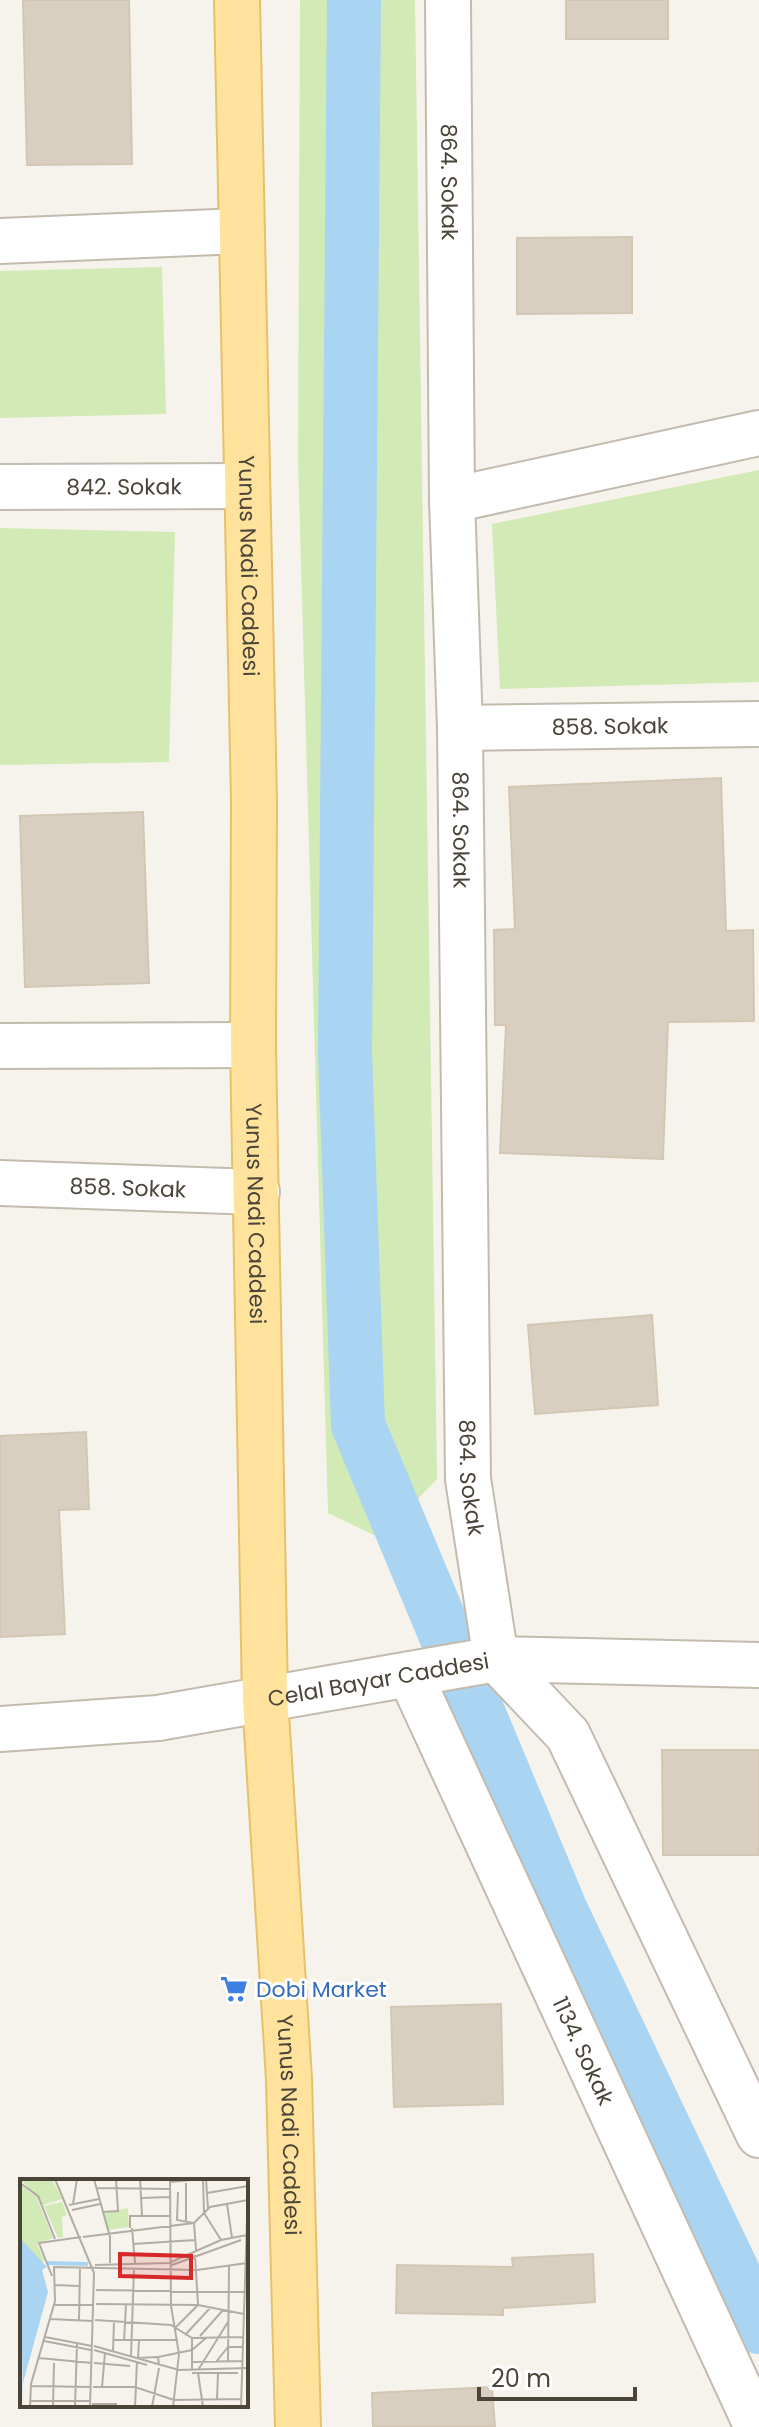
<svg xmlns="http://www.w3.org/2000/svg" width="759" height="2427" font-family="Poppins,sans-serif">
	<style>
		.green { fill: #d2eab5 }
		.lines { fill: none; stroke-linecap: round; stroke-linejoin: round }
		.canal { stroke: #a9d4f2; stroke-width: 54 }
		.building { fill: #d8cfc1; stroke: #d3c7b4; stroke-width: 2 }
		.minor-casing { stroke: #c2bbae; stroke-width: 48 }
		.major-casing { stroke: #e6c16a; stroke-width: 48 }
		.minor { stroke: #fff; stroke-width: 44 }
		.major { stroke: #ffe39c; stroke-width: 44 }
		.labels { text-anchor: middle; stroke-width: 6; stroke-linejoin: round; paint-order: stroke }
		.street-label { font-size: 22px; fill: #4b4439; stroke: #fff }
		.shop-label { font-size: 22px; fill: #366cbe; stroke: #fff; text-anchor: start }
		.inset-river { fill: none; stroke: #a9d4f2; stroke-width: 4 }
		.inset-road { fill: none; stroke: #b2ada4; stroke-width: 2 }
		.view { fill: #d62828; fill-opacity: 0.15; stroke: #d62828; stroke-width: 4 }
		.inset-edge { fill: none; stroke: #4b4439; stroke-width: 4 }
	</style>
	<rect width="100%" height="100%" fill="#f6f3ec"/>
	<g class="green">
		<polygon points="300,0 415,0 437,1479 380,1538 328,1513 298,459"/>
		<polygon points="162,267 166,414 0,418 0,271"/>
		<polygon points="759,470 759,682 500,689 492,524"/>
		<polygon points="0,528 175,532 169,762 0,765"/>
	</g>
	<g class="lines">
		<polyline class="canal" points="354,0 345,1051 358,1425 561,1911 759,2327"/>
	</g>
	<g class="building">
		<polygon points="23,0 129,0 132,164 27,165"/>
		<rect x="566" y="0" width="102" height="39"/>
		<polygon points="632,237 632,313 517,314 517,238"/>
		<polygon points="721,778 726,931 753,930 754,1021 668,1022 663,1159 500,1153 506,1025 495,1025 494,930 515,929 509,787"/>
		<polygon points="143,812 149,983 25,987 20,816"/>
		<polygon points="652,1315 658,1405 535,1414 528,1325"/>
		<polygon points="86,1432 89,1509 59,1510 65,1634 0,1637 0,1436"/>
		<polygon points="662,1750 759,1750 759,1855 663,1855"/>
		<polygon points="501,2004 503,2104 394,2107 391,2007"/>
		<polygon points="593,2254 595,2302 503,2308 503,2315 396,2313 397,2265 513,2267 512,2258"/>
		<polygon points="492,2387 495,2427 373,2427 372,2393"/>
	</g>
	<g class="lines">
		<g class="minor-casing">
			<g id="minor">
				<path id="s1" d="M448,0l4,500 8,228 8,751 28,180 72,76 191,400"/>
				<polyline points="0,241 241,231"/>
				<path id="s2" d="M0,487l246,-1"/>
				<polyline points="452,500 759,433"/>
				<path id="s3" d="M460,728l299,-4"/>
				<polyline points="0,1046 253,1045"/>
				<path id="s4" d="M0,1183l257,9"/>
				<path id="s5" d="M410,1675l347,752"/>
				<path id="s6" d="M0,1729l158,-11 338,-59 263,6"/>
			</g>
		</g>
		<g class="major-casing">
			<g id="major">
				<path id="s7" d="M237,0l17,801 -1,244 12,653 24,381 9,348"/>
			</g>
		</g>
		<use href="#minor" class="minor"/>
		<use href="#major" class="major"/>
	</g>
	<defs>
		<g id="supermarket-bare" transform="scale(2.16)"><path d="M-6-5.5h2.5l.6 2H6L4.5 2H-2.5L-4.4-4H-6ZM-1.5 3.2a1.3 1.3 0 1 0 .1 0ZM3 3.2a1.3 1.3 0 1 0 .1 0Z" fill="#3f7fe0" stroke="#fff" stroke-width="2.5" paint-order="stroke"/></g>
	</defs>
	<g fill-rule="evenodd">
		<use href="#supermarket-bare" x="234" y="1989"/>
	</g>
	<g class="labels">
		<g class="street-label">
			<text dy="8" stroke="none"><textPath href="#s1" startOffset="182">864. Sokak</textPath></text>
			<text dy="8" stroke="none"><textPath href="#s2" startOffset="124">842. Sokak</textPath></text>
			<text dy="8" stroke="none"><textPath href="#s7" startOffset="566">Yunus Nadi Caddesi</textPath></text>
			<text dy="8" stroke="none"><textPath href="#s3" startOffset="150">858. Sokak</textPath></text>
			<text dy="8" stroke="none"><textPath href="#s1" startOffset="830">864. Sokak</textPath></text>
			<text dy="8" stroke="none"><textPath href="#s4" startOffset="128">858. Sokak</textPath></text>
			<text dy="8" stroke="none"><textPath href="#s7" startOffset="1214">Yunus Nadi Caddesi</textPath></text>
			<text dy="8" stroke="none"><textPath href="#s1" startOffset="1478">864. Sokak</textPath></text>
			<text dy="8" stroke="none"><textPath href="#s6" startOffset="382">Celal Bayar Caddesi</textPath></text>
			<text dy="8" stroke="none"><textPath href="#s5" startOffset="414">1134. Sokak</textPath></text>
			<text dy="8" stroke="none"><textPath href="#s7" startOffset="2126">Yunus Nadi Caddesi</textPath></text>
		</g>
		<g class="shop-label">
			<text x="256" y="1997">Dobi Market</text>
		</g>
	</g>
	<g transform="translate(20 2179)">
		<rect width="228" height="228" fill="#f6f3ec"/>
		<path d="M32,0l10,20 -19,6 -21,-24zM0,6l16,11 17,42 -16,6 8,16 -6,4 -19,-26zM42,23l5,13 -5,2 1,20 -5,1 -14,-32zM108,29l1,19 -21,3 -3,-17z" fill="#d2eab5"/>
		<path d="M0,59l27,29 -5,3 6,22 -25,91v24z" fill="#a9d4f2"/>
		<path class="inset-river" d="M27,84l41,1"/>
		<path class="inset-road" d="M35,0l39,94 -4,134M74,0l16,58v26M120,0l2,36M150,0l1,127 8,48 -6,53M183,0l1,34 17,27M186,0l2,30M150,3l32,-3M0,4l18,13 17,43M166,4v39M77,9l72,1M158,13l-1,28 17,3 2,27M187,14l41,-7M121,19l29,-1M53,25l4,-25M207,25l5,34M49,26l30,-6M52,31l28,-6M82,33l16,-1 -2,-32M110,49v-12h40M112,49l3,35M63,58l111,-14 16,-16 38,-7M113,65l62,-4M75,86l74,-2 52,-23 26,-5M152,86l69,-25M32,97l-13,-33 42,-6M35,106l24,1M76,111l151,2M76,125l102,1 46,9M34,126h39M30,140l42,2M59,141l1,-52M75,141l76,5 21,13 51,-1M155,149l23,-23 -3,-50M165,156l26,-28M180,157l23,-26M25,158l47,9M172,159v32M94,161h64M24,162l47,9M104,162l2,-36M119,162l-1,17 20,-1M74,167l85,24 69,-2M74,171l53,15M93,172l1,-28M111,177l3,-87M19,179l53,5M208,182l1,-95M172,183l50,-1M196,183l12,-15h15M74,184l36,3M139,186l-1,-8 34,-7 14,-12M178,191l30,-48M172,194h46M178,194l5,34M11,207l60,1M73,208h42l39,13 68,-1M82,208l3,-34M197,220l1,-25M10,222h60M72,225h25M10,228l1,-23 24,-83 -1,-34 143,3 50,-7M33,228l1,-44M55,228l2,-63M115,228l2,-46M132,228l7,-39M221,228l7,-220"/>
		<path class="view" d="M100,75l71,2v22l-71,-2z"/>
		<rect width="228" height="228" class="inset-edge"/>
	</g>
	<path d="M479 2387v12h156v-12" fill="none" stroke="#4b4439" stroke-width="4"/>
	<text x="491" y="2387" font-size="24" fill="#4b4439" stroke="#ffffff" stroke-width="6" paint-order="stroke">20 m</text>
</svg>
